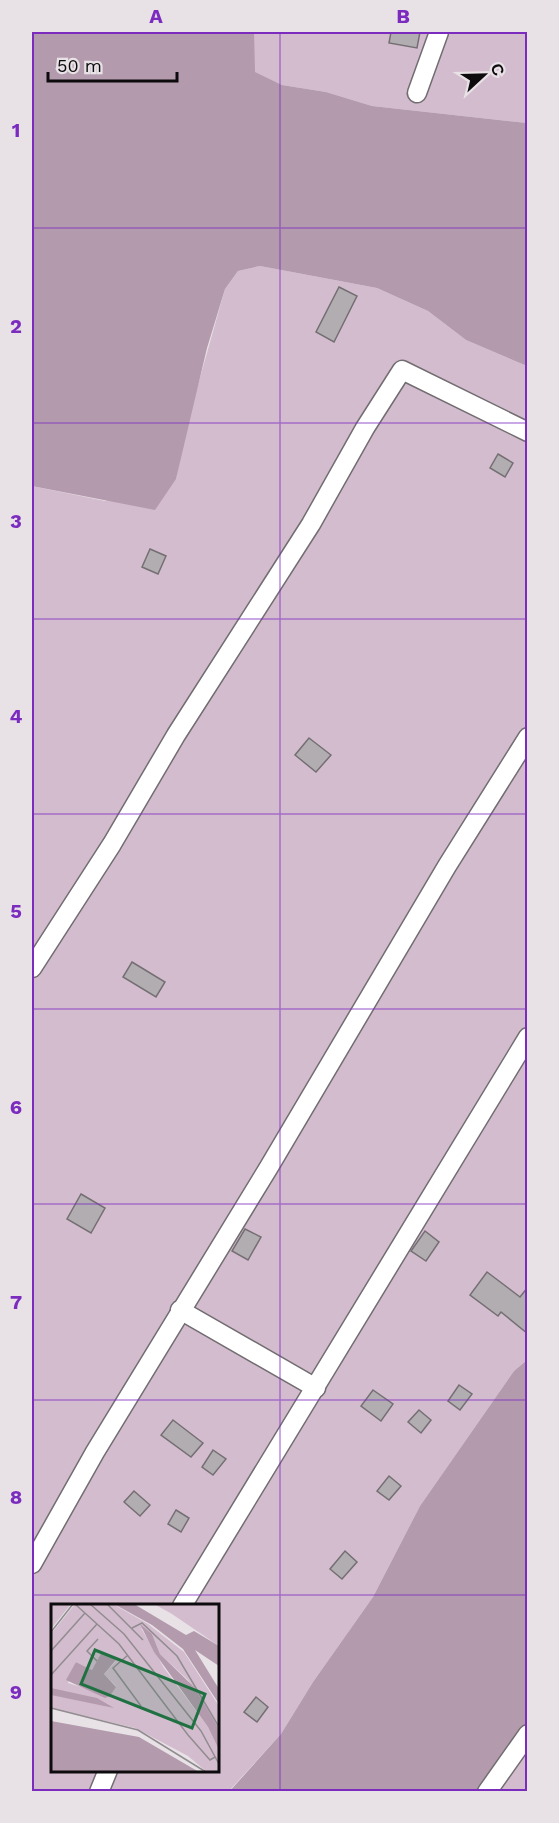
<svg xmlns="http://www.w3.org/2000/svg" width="559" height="1823" font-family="'Work Sans',sans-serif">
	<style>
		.green { fill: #d4bccf; fill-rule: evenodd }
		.water { fill: #b39aad }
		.building { fill: #b2adb1; stroke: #746f73; stroke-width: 1.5 }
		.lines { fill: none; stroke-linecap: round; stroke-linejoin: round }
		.minor-casing { stroke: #716d70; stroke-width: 21 }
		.minor { stroke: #fff; stroke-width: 18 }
		.grid { fill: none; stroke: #7b2cbf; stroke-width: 1.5; stroke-opacity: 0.55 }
		.inset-road { fill: none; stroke: #908c8f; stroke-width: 1.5 }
		.view { fill: #207142; fill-opacity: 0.15; stroke: #207142; stroke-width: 3 }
		.inset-edge { fill: none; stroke: #0d0b0d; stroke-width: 3 }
		.neatline { fill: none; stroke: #7b2cbf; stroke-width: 2 }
		.grid-label { font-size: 20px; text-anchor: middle; font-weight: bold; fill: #7b2cbf }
	</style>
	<rect width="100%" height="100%" fill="#e8e2e6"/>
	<g class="green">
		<polygon points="254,32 527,32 527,123 372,106 326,92 282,85 254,72"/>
		<path d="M260,266l117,22 51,23 38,29 61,26v994l-13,11 -94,135 -47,91 -60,85 -32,52 -52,57h-197v-1305l73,15 71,-22 11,-55 38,-135 13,-18zM52,1606h166v164h-166z"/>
		<polygon points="527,1724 527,1791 484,1792"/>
	</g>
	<g class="water">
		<polygon points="32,32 254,32 255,72 282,85 326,92 372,106 527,123 527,366 466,340 428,311 377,288 260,266 238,271 225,289 207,348 176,479 155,510 32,486"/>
		<polygon points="527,1360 527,1724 484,1791 229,1792 281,1734 313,1682 373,1597 420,1506 514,1371"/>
	</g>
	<g class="building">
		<polygon points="391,32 420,32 417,48 389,43"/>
		<polygon points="339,287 357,296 334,342 316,332"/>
		<polygon points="498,454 513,463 505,477 490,468"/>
		<polygon points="150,549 166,556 158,574 142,567"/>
		<polygon points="309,738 331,755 316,772 295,755"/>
		<polygon points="132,962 165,982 156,997 123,977"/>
		<polygon points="81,1194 105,1208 91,1233 67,1219"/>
		<polygon points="245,1229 261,1237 248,1260 232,1251"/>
		<polygon points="425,1231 439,1242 426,1261 411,1251"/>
		<polygon points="487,1272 520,1297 528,1287 528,1334 501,1312 498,1316 470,1295"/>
		<polygon points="459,1385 472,1394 460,1410 448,1401"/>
		<polygon points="373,1390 393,1404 381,1421 361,1406"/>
		<polygon points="419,1410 431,1420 421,1433 408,1422"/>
		<polygon points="173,1420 203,1443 191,1457 161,1435"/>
		<polygon points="213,1450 226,1459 213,1475 202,1467"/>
		<polygon points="389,1476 401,1486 389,1500 377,1491"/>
		<polygon points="134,1491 150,1505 140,1516 124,1502"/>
		<polygon points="176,1510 189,1518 181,1532 168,1524"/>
		<polygon points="345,1551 357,1562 342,1579 330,1569"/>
		<polygon points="256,1697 268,1707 257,1722 244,1712"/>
	</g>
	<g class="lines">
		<g class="minor-casing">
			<g id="minor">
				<polyline points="417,93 439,32"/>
				<polyline points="32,968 112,844 176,735 311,524 365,428 402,370 528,432"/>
				<polyline points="180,1310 316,1388"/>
				<polyline points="32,1564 95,1452 269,1167 447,866 528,737"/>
				<polyline points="182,1606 528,1037"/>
				<polyline points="99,1792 108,1770"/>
				<polyline points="487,1792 528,1734"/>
			</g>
		</g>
		<use href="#minor" class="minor"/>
	</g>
	<path class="grid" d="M280,32v1760M32,228h496M32,423h496M32,619h496M32,814h496M32,1009h496M32,1204h496M32,1400h496M32,1595h496"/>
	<g transform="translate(51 1604)">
		<rect width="168" height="168" fill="#e8e2e6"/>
		<path d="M0,0h20l-20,25zM24,0h38l35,20 36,28 35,54v23l-31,-49 -28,-26 -8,-20 -11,-6 23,40 44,59 11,23v22h-12l-19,-16 -53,-28 -84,-20v-74zM53,48l12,9 -12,13 12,12 -6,10 -42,-13 8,-21 16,8zM103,0h65v42l-47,-32z" fill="#d4bccf" fill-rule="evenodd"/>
		<path d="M63,0h20l52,31 8,-4 25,15v20l-24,-16 24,39v15l-36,-55 -31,-24zM89,20l12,10 8,20 34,33 25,42v21l-11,-23 -54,-75zM51,48l14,8 -12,14 12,13 -6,9 -5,2 -39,-18 10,-18 16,8zM0,84l46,10 17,10 -63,-13zM0,117l88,16 60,35h-148z" fill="#b39aad"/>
		<path class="inset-road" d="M24,0l44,40 69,91 22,25 5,-3M39,0l34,30 77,97 18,33M56,0l36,36M81,24l10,-5 35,33 42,71M0,28l22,-28M0,47l34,-38M77,51l-15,13 28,38M46,57l-10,-10 11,-12M0,71l46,-51M0,104l87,22 68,42"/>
		<path class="view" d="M44,46l110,44 -13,34 -111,-44z"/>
		<rect width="168" height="168" class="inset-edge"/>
	</g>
	<rect width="559" height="1823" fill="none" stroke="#e8e2e6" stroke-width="66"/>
	<g transform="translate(484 75) rotate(68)" stroke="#e8e2e6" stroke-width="4.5" paint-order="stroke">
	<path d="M0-4.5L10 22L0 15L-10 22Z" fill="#0d0b0d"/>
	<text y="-9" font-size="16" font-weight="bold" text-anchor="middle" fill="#0d0b0d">С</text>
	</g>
	<path d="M48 72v9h129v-9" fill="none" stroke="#0d0b0d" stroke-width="3"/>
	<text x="57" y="72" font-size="18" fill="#0d0b0d" stroke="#e8e2e6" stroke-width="4.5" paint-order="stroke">50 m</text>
	<rect x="33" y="33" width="493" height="1757" class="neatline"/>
	<g class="grid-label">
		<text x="156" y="23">A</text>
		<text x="403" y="23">B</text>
		<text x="16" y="137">1</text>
		<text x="16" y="333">2</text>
		<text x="16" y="528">3</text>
		<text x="16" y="723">4</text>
		<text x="16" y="918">5</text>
		<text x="16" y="1114">6</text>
		<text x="16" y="1309">7</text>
		<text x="16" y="1504">8</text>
		<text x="16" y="1699">9</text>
	</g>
</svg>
